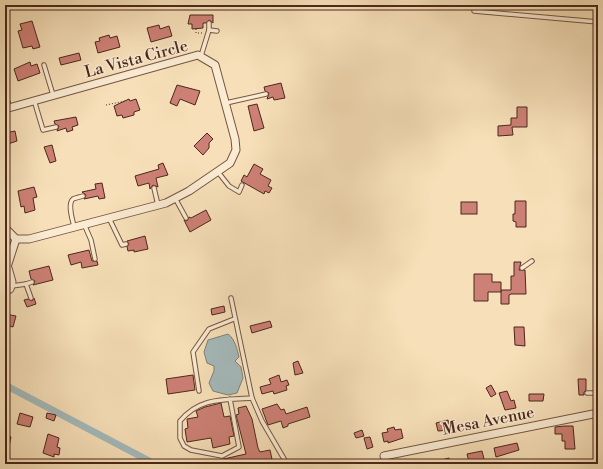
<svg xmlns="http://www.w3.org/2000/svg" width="603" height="469" font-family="'Libre Bodoni',serif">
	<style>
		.water { fill: #a4babb; stroke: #80807b }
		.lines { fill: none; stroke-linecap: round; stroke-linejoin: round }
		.canal { stroke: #a4babb; stroke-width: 7 }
		.building { fill: #cd8075; stroke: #4b281b }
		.service-casing { stroke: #765642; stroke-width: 5.5 }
		.minor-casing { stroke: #765642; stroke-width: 9 }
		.path { stroke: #4b281b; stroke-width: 1; stroke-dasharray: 1 2; stroke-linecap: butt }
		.service { stroke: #faebd2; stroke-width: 3.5 }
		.minor { stroke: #faebd2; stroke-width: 7 }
		.labels { text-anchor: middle; stroke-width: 3; stroke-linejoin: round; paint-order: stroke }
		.street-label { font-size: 16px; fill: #4b281b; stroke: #faebd2 }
	</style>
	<rect width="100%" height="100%" fill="#f7e0b9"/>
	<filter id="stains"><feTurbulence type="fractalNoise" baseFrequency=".005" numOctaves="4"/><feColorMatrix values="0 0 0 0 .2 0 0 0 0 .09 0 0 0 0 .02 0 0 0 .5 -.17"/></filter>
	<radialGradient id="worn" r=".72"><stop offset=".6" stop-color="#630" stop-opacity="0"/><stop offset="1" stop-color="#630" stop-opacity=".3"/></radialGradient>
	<path class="water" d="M228,334c7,5 9,15 11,23l-4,4 6,6 2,11 -6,15 -9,2 -15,-4 -4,-8 5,-12v-5l-7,-3 -3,-11 4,-12z"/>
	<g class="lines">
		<polyline class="canal" points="5,385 155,464"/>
	</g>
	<g class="building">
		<polygon points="190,15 213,15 213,23 209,20 206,23 203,23 203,28 192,29 192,24 188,24"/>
		<polygon points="32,21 40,47 33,49 32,46 23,48 18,31 22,30 20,24"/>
		<polygon points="159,25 160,29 169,26 172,36 151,42 147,28"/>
		<polygon points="109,35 110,38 117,36 120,47 98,53 95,42 100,41 99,38"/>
		<polygon points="79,53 81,60 61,65 59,58"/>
		<polygon points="30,62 31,66 37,64 40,73 18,81 14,69"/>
		<polygon points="281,83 285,98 274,100 273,97 267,99 269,93 265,91 264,87"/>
		<polygon points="177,85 200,91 195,105 180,99 177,106 170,103"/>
		<polygon points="129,99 130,101 136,99 140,110 134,112 134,115 123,118 122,115 117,116 114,106"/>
		<polygon points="257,104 264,128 254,131 248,106"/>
		<polygon points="517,107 527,107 527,127 512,127 513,135 498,136 498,126 511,125 511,118 517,118"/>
		<polygon points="76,117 78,125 72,127 73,130 67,132 66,128 57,131 59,126 55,124 54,121"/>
		<polygon points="15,131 17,141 5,145 5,133"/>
		<polygon points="207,133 213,139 209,143 209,148 203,155 194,146"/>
		<polygon points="52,145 56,161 50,163 44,147"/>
		<polygon points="163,163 168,175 156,178 158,187 153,185 150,189 149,183 138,186 135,176 159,169 158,165"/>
		<polygon points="254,164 263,169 260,174 271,180 268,186 272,188 269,193 265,191 264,194 241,181 244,175 247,177"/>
		<polygon points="102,183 105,198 99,199 98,196 84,199 86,195 82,192 96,189 95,184"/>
		<polygon points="34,187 37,197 33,198 35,210 25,213 24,206 21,207 18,191"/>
		<polygon points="515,201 526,201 526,227 516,227 516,222 513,221 513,214 515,214"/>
		<rect x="461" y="202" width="16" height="12"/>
		<polygon points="206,210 211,220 190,232 184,220 187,221 189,217 191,218"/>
		<polygon points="145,236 148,249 134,252 134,250 128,251 127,247 129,244 127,241"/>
		<polygon points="89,250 92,261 97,261 98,265 82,268 81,262 71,265 68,255"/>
		<polygon points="514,262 521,262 519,270 525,270 526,294 511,294 509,295 509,304 501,304 501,290 511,290 511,276 514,276"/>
		<polygon points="49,266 53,280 33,285 35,281 31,279 29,271"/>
		<polygon points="474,274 492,274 492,282 501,282 501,292 488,292 488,301 474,301"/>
		<polygon points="34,298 36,304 27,307 24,300 28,299 32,301"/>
		<polygon points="224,306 225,312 212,315 211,309"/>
		<polygon points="5,314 16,316 13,327 5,325"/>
		<polygon points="270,321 272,327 252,333 250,326"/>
		<polygon points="514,327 524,327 525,346 515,345"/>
		<polygon points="298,361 303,373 295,375 293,363"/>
		<polygon points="193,375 195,390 168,394 166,379"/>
		<polygon points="279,375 281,382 287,380 289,385 286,386 287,390 274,394 273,391 262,394 260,387 271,384 269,379"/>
		<polygon points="578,379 586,379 586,390 584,392 584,395 579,395"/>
		<polygon points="491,385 496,394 491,397 486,388"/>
		<polygon points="507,391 511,401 514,400 516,408 505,410 499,393"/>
		<polygon points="529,394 544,394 543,401 529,401"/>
		<polygon points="221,403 224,417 230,416 234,436 229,437 230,444 213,448 211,438 187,442 185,429 188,428 187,419 198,417 196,411 205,407"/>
		<polygon points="277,404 281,410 284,409 286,414 307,407 310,417 288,424 288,426 283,428 281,421 268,425 262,409"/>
		<polygon points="246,406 252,419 258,448 260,452 270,450 272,459 251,464 220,464 219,460 246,454 236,415 239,414 238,408"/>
		<polygon points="20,413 33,417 30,427 17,424"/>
		<polygon points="47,413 56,415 54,421 46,418"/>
		<polygon points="448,420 450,430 438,431 436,423"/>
		<polygon points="565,426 573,426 575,449 565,449 565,441 562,441 562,434 555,434 555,427"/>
		<polygon points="394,427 395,430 401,429 403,438 388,443 388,441 384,442 382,433 388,432 387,429"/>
		<polygon points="362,430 364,436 356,438 354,433"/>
		<polygon points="48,434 59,438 57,447 60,448 59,455 54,454 54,457 43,453"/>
		<polygon points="5,436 11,437 7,455 5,454"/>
		<polygon points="370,437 373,447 367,449 364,438"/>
		<polygon points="517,443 519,450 496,457 494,448"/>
		<polygon points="482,451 485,463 476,464 475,460 469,462 467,454"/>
		<polygon points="449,458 451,464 432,464 431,463"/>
	</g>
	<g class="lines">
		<g class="service-casing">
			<g id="service">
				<polyline points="474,11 598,22"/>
				<polyline points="209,30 209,23"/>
				<polyline points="201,56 209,30 217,31"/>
				<polyline points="44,65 53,95"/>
				<polyline points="34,100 43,130 56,127"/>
				<polyline points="226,103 266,94"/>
				<polyline points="218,172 229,186 239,192 242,185"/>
				<polyline points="154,188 158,205"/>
				<polyline points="175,198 186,218"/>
				<polyline points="109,218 122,245 126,244"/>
				<polyline points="84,224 91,240 95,259"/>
				<path d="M74,227c-1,-6 -7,-23 -1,-28 2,-1 7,-2 10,-3"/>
				<polyline points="522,268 532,261"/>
				<polyline points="26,284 32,282"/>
				<polyline points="12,286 26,284 31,298"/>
				<polyline points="231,298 252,398 262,421 287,464"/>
				<polyline points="199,391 193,352 209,329 234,319"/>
				<polyline points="587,393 598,393"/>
				<path d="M230,399l9,48 -17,9 -31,-6 -7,-4 -4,-8v-17c20,-24 43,-21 72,-23"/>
			</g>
		</g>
		<g class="minor-casing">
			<g id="minor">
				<polyline points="5,99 8,108"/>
				<polyline points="5,109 198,55 215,65 235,139 236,150 230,163 189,191 166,203 29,239 16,239 5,228"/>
				<polyline points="5,273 16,239"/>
				<polyline points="5,291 10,289 12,282 8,268"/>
				<polyline points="384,456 598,413"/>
			</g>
		</g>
		<g class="path">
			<polyline points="11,5 12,9"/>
			<polyline points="196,29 196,33 203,33"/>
			<polyline points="106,105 125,101"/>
		</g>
		<use href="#service" class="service"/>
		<use href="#minor" class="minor"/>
	</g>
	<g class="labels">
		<g class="street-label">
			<text transform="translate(136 58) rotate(-15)" y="6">La Vista Circle</text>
			<text transform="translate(488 420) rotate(-11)" y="6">Mesa Avenue</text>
		</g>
	</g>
	<rect width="603" height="469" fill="none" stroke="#f7e0b9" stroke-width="20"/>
	<rect x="6" y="6" width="591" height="457" fill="none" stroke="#4b281b" stroke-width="2"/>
	<rect x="10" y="10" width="583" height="449" fill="none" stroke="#4b281b"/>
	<rect width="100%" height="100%" filter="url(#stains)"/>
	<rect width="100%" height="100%" fill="url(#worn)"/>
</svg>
